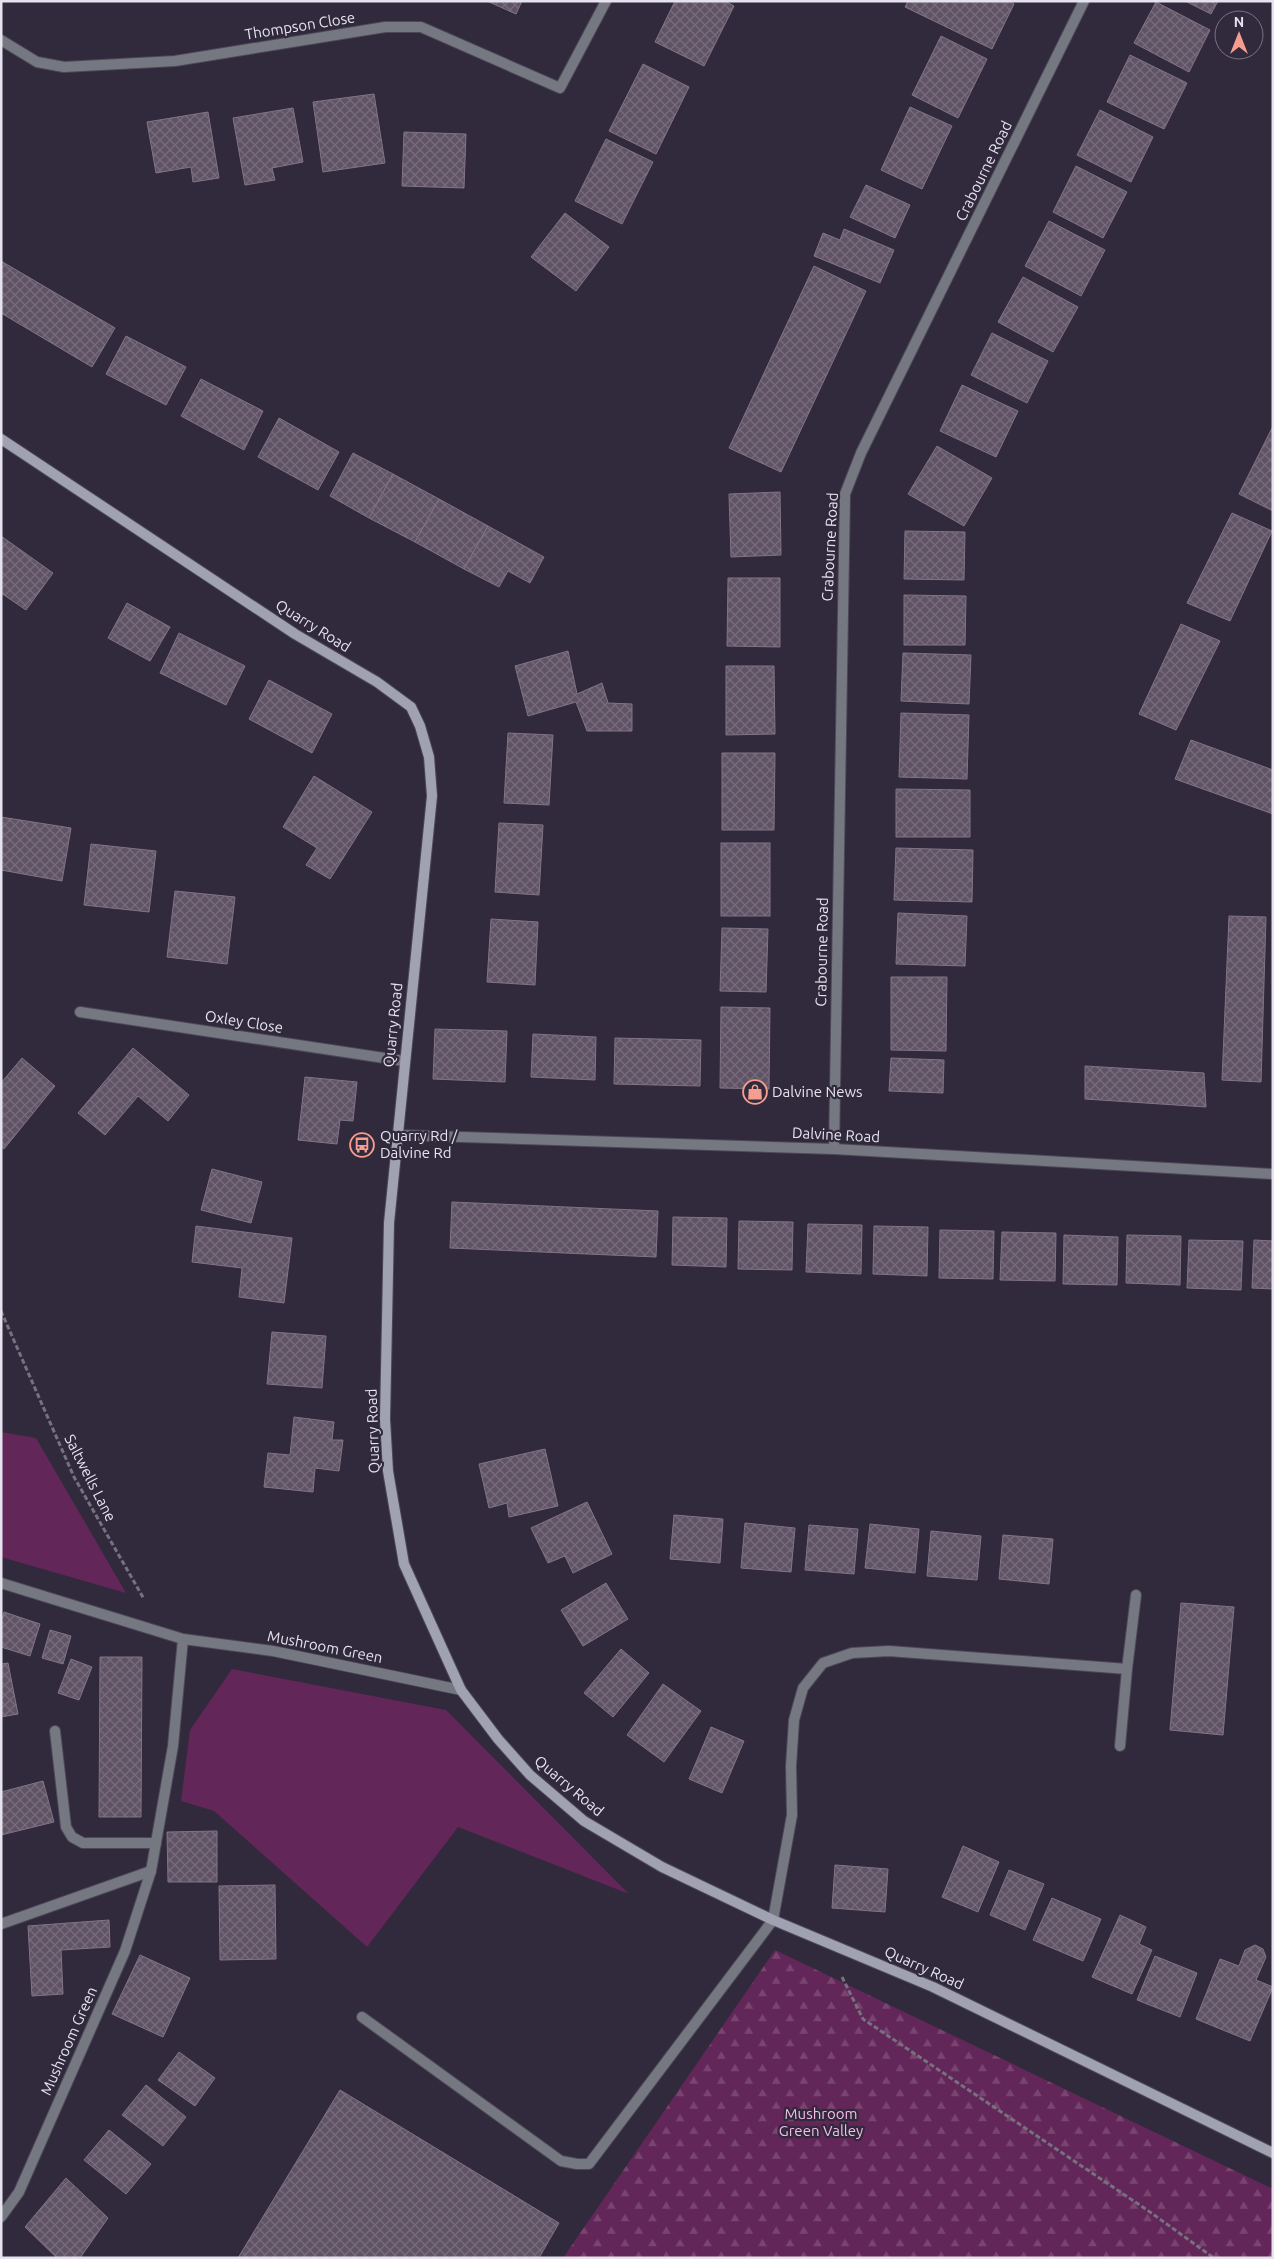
<svg xmlns="http://www.w3.org/2000/svg" width="1274" height="2259" font-family="Ubuntu,sans-serif">
	<style>
		.green { fill: #632658 }
		.forest { fill: url(#forest-firs) }
		.building { fill: url(#building-cross-hatch); stroke: #827487 }
		.lines { fill: none; stroke-linecap: round; stroke-linejoin: round }
		.lane-casing { stroke: #4d4859; stroke-width: 12 }
		.street-casing { stroke: #4d4859; stroke-width: 12 }
		.secondary-casing { stroke: #4d4859; stroke-width: 12 }
		.path { stroke: #767181; stroke-width: 3; stroke-dasharray: 5 2.5; stroke-linecap: butt }
		.lane { stroke: #767881; stroke-width: 10 }
		.street { stroke: #767881; stroke-width: 10 }
		.secondary { stroke: #a0a1b1; stroke-width: 10 }
		.labels { text-anchor: middle; stroke-width: 4.5; stroke-linejoin: round; paint-order: stroke }
		.street-label { font-size: 15px; fill: #e6e3ef; stroke: #302a3c }
		.poi-label { font-size: 15px; fill: #e6e3ef; stroke: #302a3c; text-anchor: start }
		.park-label { font-size: 15px; fill: #fabbeb; stroke: #302a3c }
	</style>
	<defs>
		<pattern id="forest-firs" width="22" height="20" patternUnits="userSpaceOnUse" patternTransform="scale(1.25)"><rect width="22" height="20" fill="#632658"/><path d="M5 1l3.5 6h-7zM16 11l3.5 6h-7z" fill="#794570"/></pattern>
		<pattern id="building-cross-hatch" width="8" height="8" patternUnits="userSpaceOnUse" patternTransform="scale(1.25)"><rect width="8" height="8" fill="#605365"/><path d="M0 0l8 8M0 8l8-8" fill="none" stroke="#776c7b"/></pattern>
	</defs>
	<rect width="100%" height="100%" fill="#302a3c"/>
	<g class="green">
		<polygon points="1,1432 36,1438 126,1593 1,1557"/>
		<polygon points="232,1669 446,1710 629,1894 458,1827 367,1947 214,1811 181,1801 190,1730"/>
	</g>
	<polygon class="forest" points="775,1950 1273,2189 1273,2258 563,2258"/>
	<g class="building">
		<polygon points="487,1 522,1 516,14"/>
		<polygon points="675,1 725,1 734,6 704,66 655,42"/>
		<polygon points="908,1 1009,1 1014,4 992,49 905,7"/>
		<polygon points="1185,1 1218,1 1211,14"/>
		<polygon points="1156,2 1210,30 1189,72 1134,43"/>
		<polygon points="941,36 987,59 958,118 912,95"/>
		<polygon points="1130,55 1187,83 1164,129 1107,102"/>
		<polygon points="643,64 689,87 656,154 609,131"/>
		<polygon points="374,94 385,163 323,172 313,102"/>
		<polygon points="910,107 952,126 922,189 881,170"/>
		<polygon points="293,108 303,162 272,168 275,180 245,185 233,118"/>
		<polygon points="1100,110 1153,137 1131,182 1077,155"/>
		<polygon points="208,112 219,178 193,182 191,167 156,173 147,122"/>
		<polygon points="404,132 466,134 464,188 402,186"/>
		<polygon points="606,139 653,162 622,224 575,201"/>
		<polygon points="1076,166 1127,192 1103,238 1053,212"/>
		<polygon points="866,185 910,205 895,238 850,217"/>
		<polygon points="565,213 609,247 576,291 531,257"/>
		<polygon points="1049,221 1105,250 1081,296 1025,266"/>
		<polygon points="844,229 894,250 880,283 814,256 823,233 840,240"/>
		<polygon points="1,261 115,328 92,367 1,313"/>
		<polygon points="814,266 866,291 781,472 729,448"/>
		<polygon points="1023,277 1078,307 1053,352 998,322"/>
		<polygon points="992,333 1048,361 1027,403 971,375"/>
		<polygon points="126,336 186,367 166,405 106,374"/>
		<polygon points="201,379 263,411 244,450 181,416"/>
		<polygon points="962,385 1018,411 996,457 940,431"/>
		<polygon points="279,418 339,452 318,490 258,457"/>
		<polygon points="1273,426 1273,511 1239,494"/>
		<polygon points="937,446 992,478 964,526 908,494"/>
		<polygon points="353,453 393,474 369,518 330,496"/>
		<polygon points="393,474 439,499 415,542 369,518"/>
		<polygon points="780,492 781,555 731,557 729,494"/>
		<polygon points="439,499 488,526 464,569 415,542"/>
		<polygon points="1232,513 1272,531 1230,621 1187,603"/>
		<polygon points="488,526 544,557 530,583 508,571 499,587 464,569"/>
		<polygon points="905,531 965,532 964,580 904,579"/>
		<polygon points="1,536 53,573 26,610 1,593"/>
		<polygon points="728,578 780,578 780,647 727,646"/>
		<polygon points="904,595 966,596 965,645 904,645"/>
		<polygon points="127,603 170,627 150,661 108,638"/>
		<polygon points="1181,624 1220,641 1176,730 1139,714"/>
		<polygon points="179,633 245,666 226,705 160,673"/>
		<polygon points="568,651 577,694 602,683 608,703 632,704 632,731 587,731 576,702 528,716 515,666"/>
		<polygon points="903,653 971,655 969,704 901,701"/>
		<polygon points="726,666 774,666 775,734 726,735"/>
		<polygon points="269,680 332,714 312,753 249,719"/>
		<polygon points="901,713 969,715 967,779 899,777"/>
		<polygon points="508,733 553,735 549,805 504,803"/>
		<polygon points="1191,740 1273,770 1273,814 1175,779"/>
		<polygon points="722,753 775,753 774,830 722,830"/>
		<polygon points="314,776 372,812 330,879 306,865 317,848 283,827"/>
		<polygon points="896,789 970,790 970,837 896,837"/>
		<polygon points="1,817 71,828 62,881 1,870"/>
		<polygon points="499,823 543,825 539,895 495,892"/>
		<rect x="721" y="843" width="49" height="73"/>
		<polygon points="91,844 156,851 149,912 84,905"/>
		<polygon points="896,848 973,850 972,902 894,900"/>
		<polygon points="175,891 235,897 227,964 167,957"/>
		<polygon points="898,913 967,916 965,966 896,964"/>
		<polygon points="1229,916 1266,917 1261,1082 1222,1080"/>
		<polygon points="491,919 538,922 535,985 487,982"/>
		<polygon points="722,928 768,929 766,992 720,991"/>
		<polygon points="891,977 947,977 946,1051 891,1050"/>
		<polygon points="721,1007 770,1008 769,1089 720,1088"/>
		<polygon points="435,1029 507,1031 505,1082 433,1079"/>
		<polygon points="533,1034 596,1037 595,1080 531,1077"/>
		<polygon points="615,1038 701,1040 700,1086 614,1084"/>
		<polygon points="133,1048 189,1095 168,1121 138,1096 105,1135 78,1113"/>
		<polygon points="22,1058 55,1086 4,1149 1,1147 1,1083"/>
		<polygon points="891,1058 944,1060 943,1093 889,1091"/>
		<polygon points="1085,1066 1204,1073 1206,1107 1085,1099"/>
		<polygon points="305,1077 357,1082 353,1121 340,1120 337,1144 298,1140"/>
		<polygon points="212,1169 262,1182 251,1223 201,1210"/>
		<polygon points="452,1202 658,1211 656,1257 450,1248"/>
		<polygon points="673,1217 727,1218 726,1267 672,1265"/>
		<polygon points="739,1221 793,1222 792,1270 738,1269"/>
		<polygon points="808,1224 862,1225 861,1274 806,1272"/>
		<polygon points="196,1226 292,1238 284,1303 239,1297 242,1268 192,1262"/>
		<polygon points="874,1226 928,1227 927,1276 873,1274"/>
		<polygon points="940,1230 994,1231 993,1279 939,1278"/>
		<polygon points="1002,1232 1056,1233 1055,1281 1000,1280"/>
		<polygon points="1064,1235 1118,1237 1117,1285 1063,1284"/>
		<polygon points="1127,1235 1181,1236 1180,1285 1126,1283"/>
		<polygon points="1189,1240 1243,1241 1241,1290 1187,1288"/>
		<polygon points="1254,1240 1273,1241 1273,1289 1252,1288"/>
		<polygon points="272,1332 326,1336 322,1388 267,1384"/>
		<polygon points="294,1417 334,1422 332,1440 343,1440 339,1471 315,1468 313,1492 264,1487 268,1453 290,1455"/>
		<polygon points="545,1449 558,1506 509,1517 507,1503 489,1508 479,1464"/>
		<polygon points="587,1502 612,1554 573,1573 565,1556 548,1563 531,1528"/>
		<polygon points="674,1515 723,1519 720,1563 670,1559"/>
		<polygon points="745,1523 795,1528 791,1572 741,1568"/>
		<polygon points="870,1524 919,1529 915,1573 865,1568"/>
		<polygon points="809,1525 858,1529 854,1574 805,1570"/>
		<polygon points="931,1531 981,1536 977,1580 927,1576"/>
		<polygon points="1003,1535 1053,1539 1049,1584 999,1579"/>
		<polygon points="606,1583 628,1619 583,1646 561,1610"/>
		<polygon points="1181,1603 1234,1607 1223,1735 1170,1730"/>
		<polygon points="4,1612 40,1624 30,1656 1,1647 1,1622"/>
		<polygon points="50,1630 71,1636 63,1664 42,1658"/>
		<polygon points="621,1649 649,1673 613,1717 584,1693"/>
		<polygon points="100,1657 142,1657 141,1817 99,1817"/>
		<polygon points="71,1659 92,1667 79,1700 58,1693"/>
		<polygon points="8,1663 18,1714 1,1717 1,1664"/>
		<polygon points="663,1684 701,1711 664,1762 627,1735"/>
		<polygon points="711,1727 744,1741 722,1793 689,1779"/>
		<polygon points="43,1781 54,1822 1,1835 1,1792"/>
		<polygon points="217,1831 217,1882 168,1882 167,1832"/>
		<polygon points="963,1846 999,1862 978,1912 942,1897"/>
		<polygon points="835,1865 888,1869 885,1912 832,1908"/>
		<polygon points="1009,1870 1044,1884 1025,1930 990,1915"/>
		<polygon points="275,1885 276,1959 220,1960 219,1886"/>
		<polygon points="1052,1898 1101,1919 1083,1961 1033,1940"/>
		<polygon points="1120,1915 1146,1927 1139,1944 1152,1950 1132,1994 1092,1977"/>
		<polygon points="109,1920 110,1947 61,1950 63,1994 32,1996 28,1926"/>
		<polygon points="1255,1945 1263,1949 1266,1957 1256,1980 1273,1987 1250,2041 1196,2019 1220,1959 1239,1966 1245,1950"/>
		<polygon points="140,1955 190,1978 163,2037 112,2014"/>
		<polygon points="1155,1956 1197,1973 1180,2017 1137,2000"/>
		<polygon points="179,2052 215,2078 195,2106 158,2080"/>
		<polygon points="146,2085 186,2117 163,2146 122,2115"/>
		<polygon points="340,2090 559,2223 539,2258 238,2258"/>
		<polygon points="109,2130 151,2164 126,2194 84,2160"/>
		<polygon points="66,2178 108,2218 80,2258 57,2258 25,2227"/>
	</g>
	<g class="lines">
		<g class="lane-casing">
			<g id="lane">
				<polyline points="1127,1669 1136,1595"/>
				<polyline points="55,1731 66,1827 72,1837 83,1843 156,1843"/>
				<polyline points="362,2017 561,2161 577,2164 589,2164 773,1920 792,1815 791,1766 794,1720 803,1688 823,1663 852,1653 889,1651 1127,1669 1120,1746"/>
			</g>
		</g>
		<g class="street-casing">
			<g id="street">
				<polyline points="1,40 37,62 64,67 175,61 385,27 421,27 560,88 606,1"/>
				<polyline points="80,1012 404,1061"/>
				<polyline points="397,1135 834,1149 1273,1174"/>
				<polyline points="834,1149 845,494 861,453 1084,1"/>
				<polyline points="1,1583 183,1639 273,1651 461,1690"/>
				<polyline points="1,1924 151,1871"/>
				<polyline points="1,2217 19,2192 125,1951 151,1871 173,1746 183,1639"/>
			</g>
		</g>
		<g class="secondary-casing">
			<polyline id="secondary" points="1,439 295,634 377,682 411,707 420,726 429,757 432,796 389,1223 385,1419 388,1471 404,1564 461,1690 498,1739 530,1775 584,1821 662,1867 773,1920 933,1987 1273,2153"/>
		</g>
		<g class="path">
			<polyline points="1,1311 74,1477 144,1599"/>
			<polyline points="842,1977 863,2019 1150,2212 1214,2258"/>
		</g>
		<use href="#lane" class="lane"/>
		<use href="#street" class="street"/>
		<use href="#secondary" class="secondary"/>
	</g>
	<defs>
		<g id="shop-ring" transform="scale(1.25)"><circle r="9.5" fill="#302a3c" stroke="#f59d8e" stroke-width="1.5"/><path d="M-5-2.5h2.3a2.7 3.5 0 0 1 5.4 0H5L5.5 6h-11ZM-1.5-2.5h3a1.5 2.3 0 0 0-3 0Z" fill="#f59d8e"/></g>
		<g id="bus-ring" transform="scale(1.25)"><circle r="9.5" fill="#302a3c" stroke="#f59d8e" stroke-width="1.5"/><path d="M-5-6H5V4H4V6H2V4H-2V6H-4V4H-5ZM-3.5-4V0h7V-4ZM-3.5 1.2v1.5H-2V1.2ZM2 1.2v1.5H3.5V1.2Z" fill="#f59d8e"/></g>
	</defs>
	<g fill-rule="evenodd">
		<use href="#shop-ring" x="755" y="1092"/>
		<use href="#bus-ring" x="362" y="1145"/>
	</g>
	<g class="labels">
		<g class="street-label">
			<text transform="translate(300 26) rotate(-9)" y="5">Thompson Close</text>
			<text transform="translate(984 171) rotate(-64)" y="5">Crabourne Road</text>
			<text transform="translate(830 547) rotate(-87)" y="5">Crabourne Road</text>
			<text transform="translate(313 626) rotate(32)" y="5">Quarry Road</text>
			<text transform="translate(822 952) rotate(-89)" y="5">Crabourne Road</text>
			<text transform="translate(244 1022) rotate(9)" y="5">Oxley Close</text>
			<text transform="translate(393 1025) rotate(-84)" y="5">Quarry Road</text>
			<text transform="translate(836 1135) rotate(3)" y="5">Dalvine Road</text>
			<text transform="translate(373 1431) rotate(-92)" y="5">Quarry Road</text>
			<text transform="translate(90 1478) rotate(63)" y="5">Saltwells Lane</text>
			<text transform="translate(325 1647) rotate(11)" y="5">Mushroom Green</text>
			<text transform="translate(569 1786) rotate(40)" y="5">Quarry Road</text>
			<text transform="translate(924 1968) rotate(24)" y="5">Quarry Road</text>
			<text transform="translate(69 2041) rotate(-66)" y="5">Mushroom Green</text>
		</g>
		<g class="poi-label">
			<text x="772" y="1097">Dalvine News</text>
			<text x="380" y="1141">Quarry Rd /<tspan x="380" dy="17">Dalvine Rd</tspan></text>
		</g>
		<g class="park-label">
			<text x="821" y="2119">Mushroom<tspan x="821" dy="17">Green Valley</tspan></text>
		</g>
	</g>
	<rect width="1274" height="2259" fill="none" stroke="#e6e3ef" stroke-width="5"/>
	<g transform="translate(1239 35)"><circle r="24" fill="#302a3c" stroke="#797484"/>
	<path d="M0-4L9 19L0 12L-9 19Z" fill="#f59d8e"/>
	<text y="-8" font-size="14" font-weight="bold" text-anchor="middle" fill="#e6e3ef">N</text>
	</g>
</svg>
